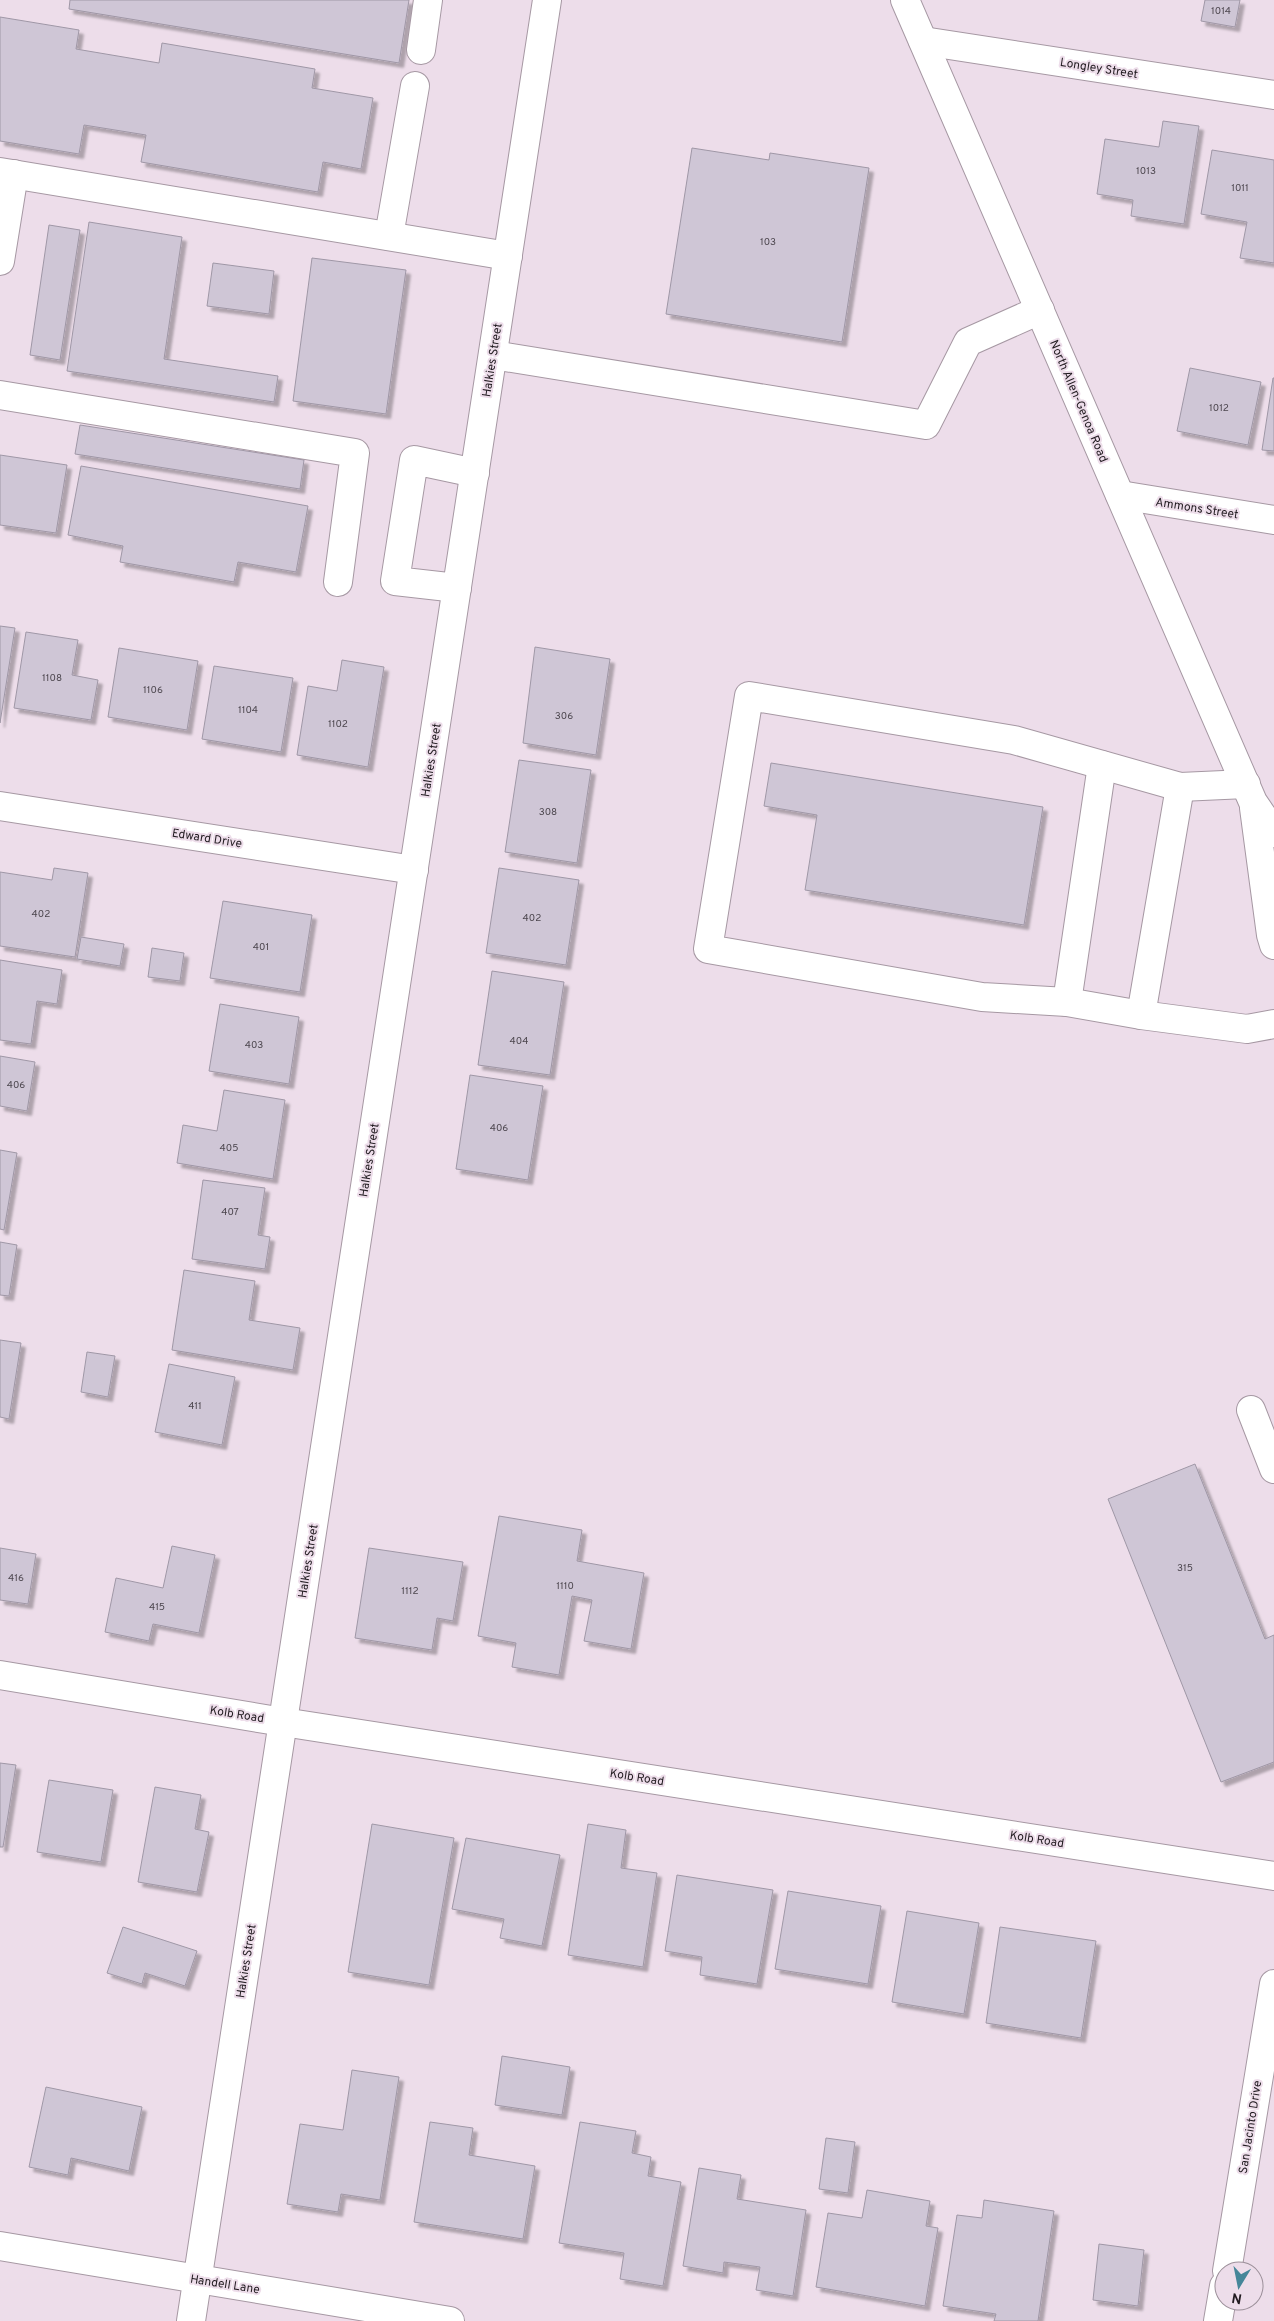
<svg xmlns="http://www.w3.org/2000/svg" width="1274" height="2321" font-family="Overpass,sans-serif">
	<style>
		.building { fill: #cfc6d6; stroke: #9f97a6; filter: url(#shadow) }
		.lines { fill: none; stroke-linecap: round; stroke-linejoin: round }
		.minor-casing { stroke: #a698a3; stroke-width: 30 }
		.major-casing { stroke: #a698a3; stroke-width: 30 }
		.minor { stroke: #fff; stroke-width: 28 }
		.major { stroke: #fff; stroke-width: 28 }
		.labels { text-anchor: middle; stroke-width: 4; stroke-linejoin: round; paint-order: stroke }
		.number-label { font-size: 10px; fill: #4c464e }
		.street-label { font-size: 12px; fill: #211b20; stroke: #edddea }
	</style>
	<defs>
		<filter id="shadow"><feDropShadow dx="4.5" dy="4.5" stdDeviation="1" flood-color="#0004"/></filter>
	</defs>
	<rect width="100%" height="100%" fill="#edddea"/>
	<g class="building">
		<polygon points="70,0 409,0 399,63 69,9"/>
		<polygon points="1205,0 1240,0 1235,27 1201,21"/>
		<polygon points="0,17 79,30 76,49 159,63 162,43 315,69 312,88 373,98 361,169 323,162 318,192 141,162 146,135 84,125 79,154 0,141"/>
		<polygon points="1163,121 1199,126 1184,224 1131,216 1133,200 1097,194 1105,139 1159,147"/>
		<polygon points="692,148 769,160 770,153 869,168 842,342 666,314"/>
		<polygon points="1212,150 1274,160 1274,263 1240,258 1247,222 1201,214"/>
		<polygon points="89,222 182,237 164,359 278,376 274,402 67,371"/>
		<polygon points="49,225 80,230 60,360 30,355"/>
		<polygon points="312,258 406,270 386,414 293,401"/>
		<polygon points="213,263 274,271 269,314 207,306"/>
		<polygon points="1190,368 1261,382 1248,445 1177,431"/>
		<polygon points="1273,378 1274,378 1274,451 1262,450"/>
		<polygon points="80,425 304,460 300,489 75,454"/>
		<polygon points="0,455 67,465 56,533 0,525"/>
		<polygon points="81,466 308,506 296,572 238,562 234,582 120,562 123,546 68,535"/>
		<polygon points="0,626 15,628 0,723"/>
		<polygon points="26,632 78,640 72,675 98,680 91,720 14,708"/>
		<polygon points="535,647 610,659 596,755 523,743"/>
		<polygon points="119,648 198,661 187,730 108,717"/>
		<polygon points="342,660 384,667 368,767 297,755 308,686 337,691"/>
		<polygon points="214,666 293,678 281,752 202,739"/>
		<polygon points="519,760 591,770 577,863 505,852"/>
		<polygon points="771,763 1043,807 1024,925 805,890 817,815 764,806"/>
		<polygon points="54,868 88,873 75,957 0,946 0,872 52,880"/>
		<polygon points="499,868 579,880 566,965 486,953"/>
		<polygon points="223,901 312,915 300,992 210,978"/>
		<polygon points="81,937 124,944 120,966 77,959"/>
		<polygon points="152,948 184,953 180,981 148,977"/>
		<polygon points="0,960 62,970 57,1004 37,1001 31,1044 0,1040"/>
		<polygon points="492,971 564,982 550,1075 478,1065"/>
		<polygon points="220,1004 299,1017 289,1084 209,1071"/>
		<polygon points="0,1056 35,1062 27,1111 0,1106"/>
		<polygon points="470,1075 543,1086 528,1180 456,1169"/>
		<polygon points="224,1090 285,1100 273,1179 177,1163 183,1125 217,1131"/>
		<polygon points="0,1150 17,1153 4,1230 0,1229"/>
		<polygon points="203,1180 265,1188 258,1235 270,1237 265,1269 192,1259"/>
		<polygon points="0,1242 17,1245 9,1296 0,1295"/>
		<polygon points="184,1270 255,1281 249,1320 300,1328 293,1370 172,1350"/>
		<polygon points="0,1340 21,1343 9,1419 0,1417"/>
		<polygon points="87,1352 115,1356 108,1397 81,1392"/>
		<polygon points="169,1364 235,1377 222,1445 155,1432"/>
		<polygon points="1195,1464 1265,1639 1274,1635 1274,1762 1221,1782 1108,1499"/>
		<polygon points="499,1516 582,1530 577,1561 644,1573 631,1649 584,1641 592,1600 572,1596 559,1675 512,1667 516,1643 478,1636"/>
		<polygon points="172,1546 215,1555 199,1633 153,1624 149,1641 105,1632 116,1578 163,1588"/>
		<polygon points="0,1548 36,1554 28,1604 0,1600"/>
		<polygon points="369,1548 463,1562 453,1621 437,1618 432,1650 355,1638"/>
		<polygon points="0,1763 16,1765 3,1847 0,1847"/>
		<polygon points="49,1780 113,1790 101,1862 37,1852"/>
		<polygon points="155,1787 201,1795 195,1829 209,1832 197,1892 138,1882"/>
		<polygon points="372,1824 454,1838 429,1985 348,1972"/>
		<polygon points="588,1824 626,1830 621,1868 657,1873 643,1967 568,1955"/>
		<polygon points="466,1838 560,1855 542,1946 500,1938 504,1919 452,1909"/>
		<polygon points="677,1875 773,1890 757,1984 700,1975 702,1957 665,1951"/>
		<polygon points="788,1891 881,1906 868,1984 775,1969"/>
		<polygon points="907,1911 979,1923 964,2014 892,2002"/>
		<polygon points="123,1927 197,1951 185,1986 145,1973 142,1984 107,1973"/>
		<polygon points="1000,1927 1096,1941 1081,2038 986,2023"/>
		<polygon points="502,2056 570,2067 562,2115 495,2105"/>
		<polygon points="352,2070 399,2077 380,2200 341,2194 338,2212 287,2204 300,2124 343,2130"/>
		<polygon points="46,2087 142,2107 129,2171 71,2158 68,2175 29,2167"/>
		<polygon points="430,2122 473,2128 469,2155 535,2166 523,2239 414,2222"/>
		<polygon points="580,2122 636,2131 632,2153 651,2157 648,2176 681,2182 663,2286 620,2279 624,2253 559,2243"/>
		<polygon points="826,2138 855,2142 848,2193 819,2189"/>
		<polygon points="699,2168 741,2175 737,2199 806,2210 793,2296 756,2290 760,2267 724,2262 723,2273 683,2266"/>
		<polygon points="867,2190 930,2201 926,2226 938,2228 925,2306 816,2287 828,2213 862,2218"/>
		<polygon points="984,2200 1054,2211 1038,2321 994,2321 996,2314 943,2306 957,2215 982,2218"/>
		<polygon points="1099,2244 1144,2250 1138,2306 1093,2300"/>
	</g>
	<g class="lines">
		<g class="minor-casing">
			<g id="minor">
				<polyline points="923,41 1274,95"/>
				<polyline points="421,50 428,0"/>
				<polyline points="0,172 508,256"/>
				<polyline points="389,236 415,86"/>
				<polyline points="0,261 14,174"/>
				<polyline points="493,355 926,425 968,342 1040,310"/>
				<polyline points="0,395 355,453 338,582"/>
				<polyline points="1120,495 1274,520"/>
				<polyline points="457,588 395,581 414,460 475,473"/>
				<polyline points="1246,784 1180,787 1014,740 749,696 708,949 982,997 1067,1002 1141,1015 1247,1029 1274,1024"/>
				<polyline points="0,806 414,870"/>
				<polyline points="1067,1002 1102,765"/>
				<polyline points="1141,1015 1180,787"/>
				<polyline points="1251,1410 1274,1469"/>
				<polyline points="0,1675 283,1722 1274,1876"/>
				<polyline points="0,2246 450,2321"/>
				<polyline points="1227,2271 1274,1984"/>
				<polyline points="191,2321 547,0"/>
				<polyline points="1218,2321 1224,2286"/>
			</g>
		</g>
		<g class="major-casing">
			<g id="major">
				<polyline points="905,0 1253,802 1274,833"/>
				<polyline points="1254,808 1271,935 1274,945"/>
			</g>
		</g>
		<use href="#minor" class="minor"/>
		<use href="#major" class="major"/>
	</g>
	<g class="labels">
		<g class="number-label">
			<text x="1221" y="14">1014</text>
			<text x="1146" y="174">1013</text>
			<text x="1240" y="191">1011</text>
			<text x="768" y="245">103</text>
			<text x="1219" y="411">1012</text>
			<text x="52" y="681">1108</text>
			<text x="153" y="693">1106</text>
			<text x="248" y="713">1104</text>
			<text x="564" y="719">306</text>
			<text x="338" y="727">1102</text>
			<text x="548" y="815">308</text>
			<text x="41" y="917">402</text>
			<text x="532" y="921">402</text>
			<text x="261" y="950">401</text>
			<text x="519" y="1044">404</text>
			<text x="254" y="1048">403</text>
			<text x="16" y="1088">406</text>
			<text x="499" y="1131">406</text>
			<text x="229" y="1151">405</text>
			<text x="230" y="1215">407</text>
			<text x="195" y="1409">411</text>
			<text x="1185" y="1571">315</text>
			<text x="16" y="1581">416</text>
			<text x="565" y="1589">1110</text>
			<text x="410" y="1594">1112</text>
			<text x="157" y="1610">415</text>
		</g>
		<g class="street-label">
			<text transform="translate(1099 68) rotate(9)" y="4">Longley Street</text>
			<text transform="translate(492 360) rotate(-81)" y="4">Halkies Street</text>
			<text transform="translate(1079 401) rotate(67)" y="4">North Allen-Genoa Road</text>
			<text transform="translate(1197 508) rotate(9)" y="4">Ammons Street</text>
			<text transform="translate(431 760) rotate(-81)" y="4">Halkies Street</text>
			<text transform="translate(207 838) rotate(9)" y="4">Edward Drive</text>
			<text transform="translate(369 1160) rotate(-81)" y="4">Halkies Street</text>
			<text transform="translate(308 1561) rotate(-81)" y="4">Halkies Street</text>
			<text transform="translate(237 1714) rotate(9)" y="4">Kolb Road</text>
			<text transform="translate(637 1777) rotate(9)" y="4">Kolb Road</text>
			<text transform="translate(1037 1839) rotate(9)" y="4">Kolb Road</text>
			<text transform="translate(246 1961) rotate(-81)" y="4">Halkies Street</text>
			<text transform="translate(1250 2127) rotate(-81)" y="4">San Jacinto Drive</text>
			<text transform="translate(225 2284) rotate(9)" y="4">Handell Lane</text>
		</g>
	</g>
	<g transform="translate(1239 2286) rotate(190)"><circle r="24" fill="#edddea" stroke="#9b8f99"/>
	<path d="M0-4L9 19L0 12L-9 19Z" fill="#458699"/>
	<text y="-8" font-size="14" font-weight="bold" text-anchor="middle" fill="#211b20">N</text>
	</g>
</svg>
